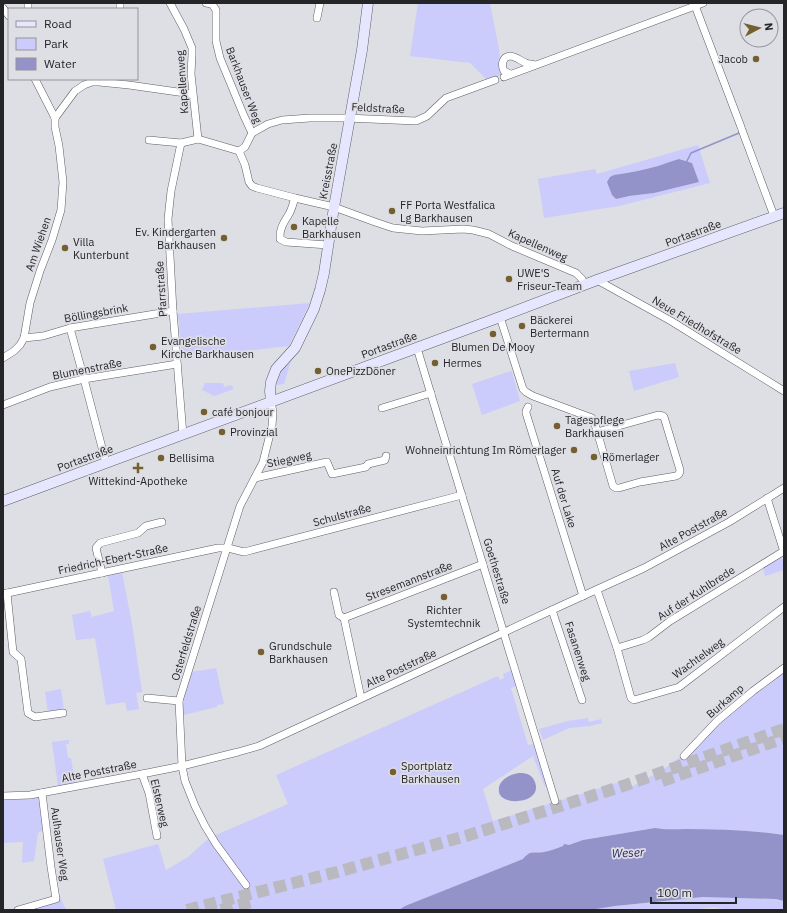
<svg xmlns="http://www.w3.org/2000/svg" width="787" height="913" font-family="'IBM Plex Sans',sans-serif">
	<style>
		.green { fill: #cbcbfc; fill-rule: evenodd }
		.water { fill: #9392c9 }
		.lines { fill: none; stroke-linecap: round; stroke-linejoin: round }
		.stream { stroke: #9392c9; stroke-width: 1.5 }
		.highway-tunnel { stroke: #b9b9bf; stroke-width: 12; stroke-dasharray: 12 6; stroke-linecap: butt }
		.street-casing { stroke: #5e5e65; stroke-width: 8 }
		.secondary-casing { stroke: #5e5e65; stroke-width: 11 }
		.street { stroke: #fff; stroke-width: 7 }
		.secondary { stroke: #e6e6fe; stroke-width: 10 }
		.poi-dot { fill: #74602f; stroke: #dedee5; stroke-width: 1.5 }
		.labels { text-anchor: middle; stroke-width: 3.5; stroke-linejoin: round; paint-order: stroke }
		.poi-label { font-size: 11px; fill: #252528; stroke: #dedee5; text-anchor: start }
		.street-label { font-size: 11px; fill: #252528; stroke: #dedee5 }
		.water-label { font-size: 12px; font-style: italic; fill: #2f2567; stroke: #dedee5 }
	</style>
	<rect width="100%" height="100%" fill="#dedee5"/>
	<g class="green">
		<polygon points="418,3 490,3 499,49 501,75 487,80 470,63 410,56"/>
		<path d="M698,145l12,38 -91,23 -75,12 -6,-39 57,-10 2,5zM679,159l13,4 7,19 -45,11 -25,3 -15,-21c15,-2 30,-5 44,-9 7,-2 13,-5 21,-7z"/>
		<polygon points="310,303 289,346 182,358 178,314"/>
		<path d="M291,361l-7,23 -7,1c-1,-7 2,-12 6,-18l3,-1z"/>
		<polygon points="675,363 679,377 634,391 629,371"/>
		<polygon points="511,371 512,372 520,401 482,415 472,384"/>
		<polygon points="205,383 223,383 224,387 231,385 234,389 214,396 202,390"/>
		<polygon points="779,558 782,558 784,566 784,570 765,576 763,567"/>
		<polygon points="122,572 132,624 142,692 136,693 139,709 127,711 125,702 106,705 95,638 76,640 72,615 90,611 92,617 114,611 108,575"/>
		<path d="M784,667v168c-32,-5 -66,-6 -98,-6 -11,0 -21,1 -31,-1l-72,12 -14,5 -5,-1 -1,2c-6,2 -13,5 -19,6 -10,2 -13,-3 -21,7l-118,47 -6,4h-283l-13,-51 55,-15 8,26 22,-13 21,-19 79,-34 -12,-29 222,-99 2,4 4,-2 -1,-4 9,-4 5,16 -6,2 17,57 6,-1 13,41 -2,2 -12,-31 -50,33 10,32 130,-40 4,8 34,-18 22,-16z"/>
		<polygon points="216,668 224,704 217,705 217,707 183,715 183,702 192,672"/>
		<polygon points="61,689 64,710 48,713 45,692"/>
		<polygon points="588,718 589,722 601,719 602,723 590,726 569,728 543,740 539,729 568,721"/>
		<polygon points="69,740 69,744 66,744 68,758 71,758 75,783 58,786 52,742"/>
		<polygon points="38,797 43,830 38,833 34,861 22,863 23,842 3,843 3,800 16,800"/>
		<polygon points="59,895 64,906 67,910 13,910"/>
		<polygon points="703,897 776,899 784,901 784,910 728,910 714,907 692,910 590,910 615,906"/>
	</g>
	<g class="water">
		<path d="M679,159l13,4 7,19 -45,11 -25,3 -13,3 -4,-4 -5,-13 3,-5 4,-2c15,-2 30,-5 44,-9 7,-2 13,-5 21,-7z"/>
		<path d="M519,773c7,0 12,1 15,7 12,24 -33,27 -35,12 -2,-11 11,-18 20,-19z"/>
		<path d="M655,828c10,2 20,1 31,1 32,0 66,1 98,6v66l-8,-2 -73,-2 -88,9 -25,4h-191l6,-4 118,-47c8,-10 11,-5 21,-7 6,-1 13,-4 19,-6l1,-2 5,1 14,-5z"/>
	</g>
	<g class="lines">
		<polyline class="stream" points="686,163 691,153 739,133"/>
		<g class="highway-tunnel">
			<polyline points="662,781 784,738"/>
			<polyline points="187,910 337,872 466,836 626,785 784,729"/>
			<polyline points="221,910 255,901"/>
		</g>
		<g class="street-casing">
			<g id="street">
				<polyline points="28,3 28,9"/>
				<polyline points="120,3 120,9"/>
				<polyline points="170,3 184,29 192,48 192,55 191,74 198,139"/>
				<polyline points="206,3 212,4 216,10 216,41 220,58 244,116 252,133 245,147 239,151"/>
				<polyline points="694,3 741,127"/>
				<polyline points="3,8 9,16"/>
				<polyline points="317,18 320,3"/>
				<path d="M510,74l-6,-3c-3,-6 -2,-14 6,-15 5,0 11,5 16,7 3,1 6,1 9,2"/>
				<polyline points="504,77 703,3"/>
				<polyline points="35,79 55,118"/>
				<polyline points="742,130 774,216"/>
				<polyline points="252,133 268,124 282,120 310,118 346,118 416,121 427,116 446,98 495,80"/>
				<polyline points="149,140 181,143 198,139 239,151"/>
				<polyline points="181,143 171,191 168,219 173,311 183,435"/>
				<polyline points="239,151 245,165 249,182 252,186 257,188 295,198 334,207 375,222 393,228 422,231 463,229 473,230 489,234 512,246 576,273 582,279 585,285"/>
				<path d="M295,198c-2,5 -3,11 -6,16 -5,8 -10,15 -9,25l6,3 42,3"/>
				<polyline points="597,280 671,321 784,391"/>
				<path d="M500,317l23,72 3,3 7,4 59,22 2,3 19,65 3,2h3l21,-6 36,-6c3,-1 4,-3 4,-6l-16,-53 -1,-1 -5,-1 -61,17"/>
				<polyline points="70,328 84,379 106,463"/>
				<polyline points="24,338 43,336 70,328 173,311"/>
				<polyline points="417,348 437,414 555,801"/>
				<polyline points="3,358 14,351 20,345 24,338 30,303 40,271 52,240 61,210 63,182 59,146 55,127 55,118 75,91 84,85 92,82 99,82 129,85 192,94"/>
				<polyline points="3,405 50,387 84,379 177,364"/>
				<polyline points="528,407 526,411 526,413 583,596"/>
				<polyline points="382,408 431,393"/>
				<polyline points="255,478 327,462 332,474 366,467 368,464 385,460 386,456"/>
				<polyline points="767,498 784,552"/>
				<polyline points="102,573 96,548 100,543 138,533 146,526 162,522"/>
				<polyline points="597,590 617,648 631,698 634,700 679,687 784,607"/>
				<polyline points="334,592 339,615 344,618"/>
				<polyline points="7,593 13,652 21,659 28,713 35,717 63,713"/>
				<polyline points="3,594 218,548 228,548 244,552 462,495"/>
				<polyline points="552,610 582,700"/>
				<polyline points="617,648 643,640 649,637 670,621 784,551"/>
				<polyline points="147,698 179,701"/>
				<polyline points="361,698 344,618 483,564"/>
				<polyline points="684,756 717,721 753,691 784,668"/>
				<polyline points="142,774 149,793 157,836"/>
				<polyline points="3,796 30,795 142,774 182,766 238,752 259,746 552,610 644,568 729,522 784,488"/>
				<polyline points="246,885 216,844 205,826 195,806 185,781 182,766 179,701 240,506 263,462 272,426 273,412 271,402"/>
				<polyline points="18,910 56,899 51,867 42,793"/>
			</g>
		</g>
		<g class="secondary-casing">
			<g id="secondary">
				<polyline points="271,402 270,391 271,382 276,369 295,348 314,309 320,290 324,273 334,207 362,50 368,3"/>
				<polyline points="3,501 500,317 597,280 784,213"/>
			</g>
		</g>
		<use href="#street" class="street"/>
		<use href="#secondary" class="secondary"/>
	</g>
	<g class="poi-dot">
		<circle cx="756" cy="59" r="4"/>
		<circle cx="392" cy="211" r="4"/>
		<circle cx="294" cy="227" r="4"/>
		<circle cx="224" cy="238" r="4"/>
		<circle cx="65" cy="248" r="4"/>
		<circle cx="509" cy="279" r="4"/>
		<circle cx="522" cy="326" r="4"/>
		<circle cx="493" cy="334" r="4"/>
		<circle cx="153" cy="347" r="4"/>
		<circle cx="435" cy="363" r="4"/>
		<circle cx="318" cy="371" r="4"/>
		<circle cx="204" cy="412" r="4"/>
		<circle cx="557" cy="426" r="4"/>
		<circle cx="222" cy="432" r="4"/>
		<circle cx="574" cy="450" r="4"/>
		<circle cx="594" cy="457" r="4"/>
		<circle cx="161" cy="458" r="4"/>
		<path d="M136 462h4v4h4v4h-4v4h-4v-4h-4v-4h4z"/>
		<circle cx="444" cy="597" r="4"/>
		<circle cx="261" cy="652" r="4"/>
		<circle cx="393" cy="772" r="4"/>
	</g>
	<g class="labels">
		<g class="poi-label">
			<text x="748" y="63" text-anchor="end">Jacob</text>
			<text x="400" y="209">FF Porta Westfalica<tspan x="400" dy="13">Lg Barkhausen</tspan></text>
			<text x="302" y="225">Kapelle<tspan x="302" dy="13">Barkhausen</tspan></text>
			<text x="216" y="236" text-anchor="end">Ev. Kindergarten<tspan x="216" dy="13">Barkhausen</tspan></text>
			<text x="73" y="246">Villa<tspan x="73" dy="13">Kunterbunt</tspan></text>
			<text x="517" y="277">UWE'S<tspan x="517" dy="13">Friseur-Team</tspan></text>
			<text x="530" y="324">Bäckerei<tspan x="530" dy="13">Bertermann</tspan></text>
			<text x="161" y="345">Evangelische<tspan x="161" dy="13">Kirche Barkhausen</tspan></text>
			<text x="493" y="351" text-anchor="middle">Blumen De Mooy</text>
			<text x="443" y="367">Hermes</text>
			<text x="326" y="375">OnePizzDöner</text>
			<text x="212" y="416">café bonjour</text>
			<text x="565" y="424">Tagespflege<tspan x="565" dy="13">Barkhausen</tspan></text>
			<text x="230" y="436">Provinzial</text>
			<text x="566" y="454" text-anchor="end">Wohneinrichtung Im Römerlager</text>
			<text x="602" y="461">Römerlager</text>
			<text x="169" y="462">Bellisima</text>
			<text x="138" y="485" text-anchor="middle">Wittekind-Apotheke</text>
			<text x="444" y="614" text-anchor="middle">Richter<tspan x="444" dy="13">Systemtechnik</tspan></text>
			<text x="269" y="650">Grundschule<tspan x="269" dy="13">Barkhausen</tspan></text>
			<text x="401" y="770">Sportplatz<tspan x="401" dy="13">Barkhausen</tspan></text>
		</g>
		<g class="street-label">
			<text transform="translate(182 82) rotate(-94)" y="4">Kapellenweg</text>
			<text transform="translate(244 85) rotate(69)" y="4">Barkhauser Weg</text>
			<text transform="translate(378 108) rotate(3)" y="4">Feldstraße</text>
			<text transform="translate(328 171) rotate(-79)" y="4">Kreisstraße</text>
			<text transform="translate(693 233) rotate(-20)" y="4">Portastraße</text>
			<text transform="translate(38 244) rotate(-71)" y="4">Am Wiehen</text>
			<text transform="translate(538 245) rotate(24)" y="4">Kapellenweg</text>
			<text transform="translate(161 289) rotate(-94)" y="4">Pfarrstraße</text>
			<text transform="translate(96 313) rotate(-10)" y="4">Böllingsbrink</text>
			<text transform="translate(697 325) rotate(31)" y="4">Neue Friedhofstraße</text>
			<text transform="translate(389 345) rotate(-20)" y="4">Portastraße</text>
			<text transform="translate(87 369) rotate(-11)" y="4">Blumenstraße</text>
			<text transform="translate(85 458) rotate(-20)" y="4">Portastraße</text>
			<text transform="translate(289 459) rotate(-12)" y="4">Stiegweg</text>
			<text transform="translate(564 498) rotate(73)" y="4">Auf der Lake</text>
			<text transform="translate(342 515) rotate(-15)" y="4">Schulstraße</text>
			<text transform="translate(693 529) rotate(-29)" y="4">Alte Poststraße</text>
			<text transform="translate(113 559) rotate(-12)" y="4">Friedrich-Ebert-Straße</text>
			<text transform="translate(497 571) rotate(73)" y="4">Goethestraße</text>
			<text transform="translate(409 581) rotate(-21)" y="4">Stresemannstraße</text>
			<text transform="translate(696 593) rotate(-33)" y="4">Auf der Kuhlbrede</text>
			<text transform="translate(186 643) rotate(-73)" y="4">Osterfeldstraße</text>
			<text transform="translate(578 651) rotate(72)" y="4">Fasanenweg</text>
			<text transform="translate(698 658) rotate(-36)" y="4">Wachtelweg</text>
			<text transform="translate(401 668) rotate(-25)" y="4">Alte Poststraße</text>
			<text transform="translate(725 701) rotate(-41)" y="4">Burkamp</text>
			<text transform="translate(99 771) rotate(-11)" y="4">Alte Poststraße</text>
			<text transform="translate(160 803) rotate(77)" y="4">Elsterweg</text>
			<text transform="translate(60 844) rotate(82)" y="4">Aulhauser Weg</text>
		</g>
		<g class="water-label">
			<text transform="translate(628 853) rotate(-3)" y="4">Weser</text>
		</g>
	</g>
	<rect width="787" height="913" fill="none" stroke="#252528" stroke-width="8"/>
	<rect x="8" y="8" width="130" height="72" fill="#dedee5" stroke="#949499"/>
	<rect x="16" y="21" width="20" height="6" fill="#e6e6fe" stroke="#949499"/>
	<text x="44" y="28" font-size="12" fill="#252528">Road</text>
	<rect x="16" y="38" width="20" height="12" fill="#cbcbfc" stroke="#949499"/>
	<text x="44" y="48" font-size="12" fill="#252528">Park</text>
	<rect x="16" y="58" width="20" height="12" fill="#9392c9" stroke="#949499"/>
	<text x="44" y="68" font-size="12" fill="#252528">Water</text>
	<g transform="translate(759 28) rotate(83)"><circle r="19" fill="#dedee5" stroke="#949499"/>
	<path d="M0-3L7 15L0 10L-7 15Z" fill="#74602f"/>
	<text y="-6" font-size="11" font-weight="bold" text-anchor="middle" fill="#252528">N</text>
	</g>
	<path d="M651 897v6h85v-6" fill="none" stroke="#252528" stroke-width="2"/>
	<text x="657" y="897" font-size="12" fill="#252528" stroke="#dedee5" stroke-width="3" paint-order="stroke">100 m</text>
</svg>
